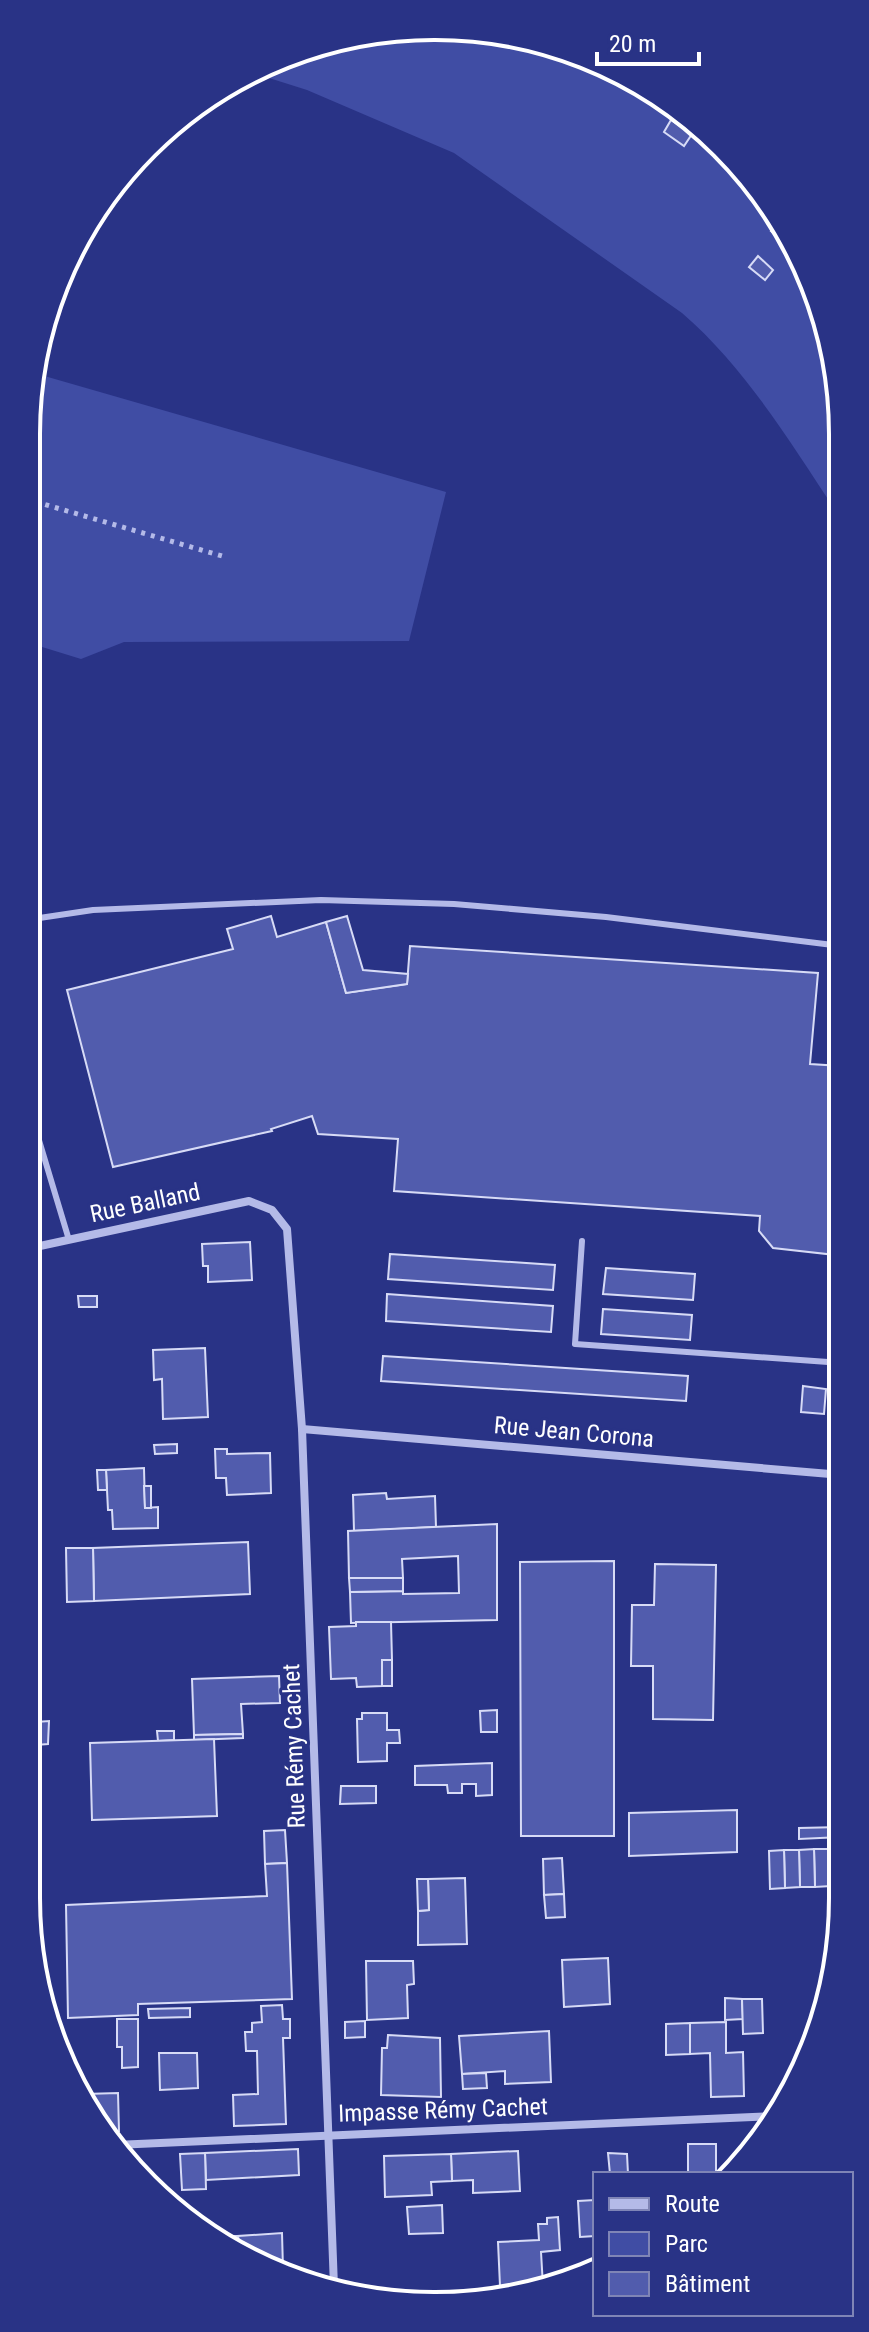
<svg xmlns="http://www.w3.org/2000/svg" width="869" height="2332" font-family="'Roboto Condensed',sans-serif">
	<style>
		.green { fill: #404da4 }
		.building { fill: #515cad; stroke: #d7dbf6; stroke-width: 2 }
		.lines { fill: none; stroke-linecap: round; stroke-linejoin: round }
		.path { stroke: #b4bae8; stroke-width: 5; stroke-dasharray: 4 6; stroke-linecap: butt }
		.lane { stroke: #b4bae8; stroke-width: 6 }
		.street { stroke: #b4bae8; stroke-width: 8 }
		.labels { text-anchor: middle; stroke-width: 6; stroke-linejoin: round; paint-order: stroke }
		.street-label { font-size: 24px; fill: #fff; stroke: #293386 }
		.rim { fill: none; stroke: #fff; stroke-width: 4 }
	</style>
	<rect width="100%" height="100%" fill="#293386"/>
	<g class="green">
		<path d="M382,29l159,11 120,55 80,70 60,89 38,127 1,136c-47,-70 -93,-148 -158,-204l-228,-160 -147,-63 -54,-17z"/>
		<polygon points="34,373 446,492 409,641 124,642 81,659 26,642 26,435"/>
	</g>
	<g class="building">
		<polygon points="631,81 660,100 655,107 627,85"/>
		<polygon points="671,120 692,134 684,146 664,132"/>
		<polygon points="780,226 787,233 782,240 771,231 774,227 778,230"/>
		<polygon points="758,256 773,270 765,280 749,267"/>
		<polygon points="271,916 277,937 326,922 346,993 407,984 410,946 818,973 810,1064 841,1066 842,1310 831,1309 835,1255 773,1248 759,1231 760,1216 394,1191 398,1139 318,1134 312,1116 271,1129 272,1131 113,1167 67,990 233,949 227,929"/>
		<polygon points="347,916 363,970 408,974 407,984 346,993 326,922"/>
		<polygon points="250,1242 252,1280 208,1282 208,1266 203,1266 202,1244"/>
		<polygon points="390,1254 555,1265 553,1290 388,1279"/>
		<polygon points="606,1268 695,1274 693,1300 603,1294"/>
		<polygon points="387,1294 553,1306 551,1332 386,1321"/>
		<polygon points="78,1296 97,1296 97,1307 79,1307"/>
		<polygon points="603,1309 692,1315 690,1340 601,1334"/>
		<polygon points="205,1348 208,1417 163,1419 162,1379 154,1380 153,1350"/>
		<polygon points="383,1356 688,1376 686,1401 381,1381"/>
		<polygon points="803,1386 826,1389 824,1414 801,1412"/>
		<polygon points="26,1407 39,1407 38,1441 26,1441"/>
		<polygon points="177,1444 177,1453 155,1454 154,1445"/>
		<polygon points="215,1449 227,1449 227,1454 270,1453 271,1493 227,1495 226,1478 216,1478"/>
		<polygon points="144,1468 145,1508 158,1507 158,1528 113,1529 112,1510 108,1510 106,1470"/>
		<polygon points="97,1470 106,1470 107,1490 98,1490"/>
		<polygon points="144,1486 151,1486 151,1508 145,1508"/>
		<polygon points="386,1493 387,1499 435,1496 436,1527 354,1531 353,1495"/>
		<polygon points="497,1524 497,1620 351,1623 350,1592 403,1591 403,1594 459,1593 458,1556 402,1559 403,1578 349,1578 348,1531"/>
		<polygon points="248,1542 250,1594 94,1601 93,1548"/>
		<polygon points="66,1548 93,1548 94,1601 67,1602"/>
		<polygon points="614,1561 614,1836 521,1836 520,1562"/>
		<polygon points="655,1564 716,1565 713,1720 653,1719 653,1666 631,1666 632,1605 654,1605"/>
		<polygon points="349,1578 403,1578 403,1591 350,1592"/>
		<polygon points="356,1622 391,1622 392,1660 382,1660 382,1686 357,1687 356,1678 331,1679 329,1627 356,1626"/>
		<rect x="382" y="1660" width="10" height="26"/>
		<polygon points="279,1676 280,1703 241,1704 243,1734 194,1735 192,1679"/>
		<polygon points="497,1710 497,1732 481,1732 480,1711"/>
		<polygon points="362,1713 387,1713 387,1730 399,1730 400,1743 387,1743 387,1761 358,1762 357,1719 362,1719"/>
		<polygon points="49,1721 48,1744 36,1745 36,1722"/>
		<polygon points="157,1731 174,1731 174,1740 158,1741"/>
		<polygon points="243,1734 243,1738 194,1740 194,1735"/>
		<polygon points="214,1739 217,1816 92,1820 90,1743"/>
		<polygon points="492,1763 492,1795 476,1796 476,1784 462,1784 462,1793 448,1793 447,1785 415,1785 415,1766"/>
		<polygon points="341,1786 376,1786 376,1803 340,1804"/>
		<polygon points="737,1810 737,1852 629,1856 629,1813"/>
		<polygon points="841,1827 841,1837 799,1839 799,1828"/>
		<polygon points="285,1830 287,1863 265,1864 264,1831"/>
		<polygon points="838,1848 839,1886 831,1886 830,1849"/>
		<polygon points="814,1849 830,1849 831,1886 815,1887"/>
		<polygon points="814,1849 815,1887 800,1887 799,1850"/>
		<polygon points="784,1850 799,1850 800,1887 785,1888"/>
		<polygon points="784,1850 785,1888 770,1889 769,1851"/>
		<polygon points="562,1858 564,1894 544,1895 543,1859"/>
		<polygon points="287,1863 292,1999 138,2004 138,2015 68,2018 66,1905 267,1896 265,1864"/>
		<polygon points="465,1878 467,1944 418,1945 418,1911 429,1910 428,1879"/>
		<polygon points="417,1879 428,1879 429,1910 418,1911"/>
		<polygon points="564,1894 565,1917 546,1918 544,1895"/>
		<polygon points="608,1958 610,2004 564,2007 562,1960"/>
		<polygon points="366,1961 413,1961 414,1984 407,1985 408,2018 367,2020"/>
		<polygon points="725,1998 742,1999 743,2019 725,2020"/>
		<polygon points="742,1999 762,1999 763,2033 743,2034"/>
		<polygon points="282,2005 283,2019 290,2019 290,2038 283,2038 286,2124 234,2126 233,2095 258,2094 257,2051 246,2051 245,2032 252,2032 252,2023 262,2022 261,2006"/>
		<polygon points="190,2008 190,2017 149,2018 148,2009"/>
		<polygon points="117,2019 138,2019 138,2067 122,2068 122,2047 117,2047"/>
		<polygon points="365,2021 365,2037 345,2038 345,2022"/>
		<polygon points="726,2022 726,2053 743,2052 744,2096 711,2097 710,2053 690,2054 690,2023"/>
		<polygon points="690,2023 690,2054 666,2055 666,2024"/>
		<polygon points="549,2031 551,2082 505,2084 505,2071 462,2074 459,2036"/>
		<polygon points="388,2035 440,2038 441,2097 381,2095 382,2048 387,2048"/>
		<polygon points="159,2053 197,2053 198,2088 160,2090"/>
		<polygon points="486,2073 487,2088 463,2089 462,2074"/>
		<polygon points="118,2093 119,2131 107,2131 85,2094"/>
		<rect x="688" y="2144" width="28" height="30"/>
		<polygon points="298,2149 299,2175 206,2180 205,2153"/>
		<polygon points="518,2151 520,2191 473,2193 473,2180 452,2181 451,2154"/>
		<polygon points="205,2153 206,2189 182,2190 180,2154"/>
		<polygon points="608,2153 627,2154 628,2174 610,2174"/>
		<polygon points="451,2154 452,2181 431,2182 432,2195 385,2197 384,2156"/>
		<polygon points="595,2200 595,2236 580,2237 578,2201"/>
		<polygon points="442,2205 443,2233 409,2234 407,2207"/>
		<polygon points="558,2217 560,2250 541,2252 543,2286 524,2294 524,2284 500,2286 498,2242 539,2240 538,2224 547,2224 547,2218"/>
		<polygon points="282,2233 283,2269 239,2254 238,2236"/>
		<polygon points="212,2236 238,2236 239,2244 223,2245"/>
	</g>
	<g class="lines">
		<polyline class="path" points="26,499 222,556"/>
		<g class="lane">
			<polyline points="26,920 93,910 321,900 454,904 606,917 841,946"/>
			<polyline points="26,1097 69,1240"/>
			<polyline points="582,1241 575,1344 842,1363"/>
		</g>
		<g class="street">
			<polyline points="26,1249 249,1201 272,1210 287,1229 302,1429 334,2287"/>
			<polyline points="302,1429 842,1475"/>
			<polyline points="115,2145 774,2116"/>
		</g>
	</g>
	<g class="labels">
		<g class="street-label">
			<text transform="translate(145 1203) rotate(-12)" y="8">Rue Balland</text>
			<text transform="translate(574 1432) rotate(5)" y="8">Rue Jean Corona</text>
			<text transform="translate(294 1746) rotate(-92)" y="8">Rue Rémy Cachet</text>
			<text transform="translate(443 2110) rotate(-2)" y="8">Impasse Rémy Cachet</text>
		</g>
	</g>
	<path d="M0 0H869V2332H0ZM434 40H435A394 394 0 0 1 829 434V1898A394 394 0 0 1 435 2292H434A394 394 0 0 1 40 1898V434A394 394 0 0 1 434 40Z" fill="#293386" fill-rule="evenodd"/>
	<path class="rim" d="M434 40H435A394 394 0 0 1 829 434V1898A394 394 0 0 1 435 2292H434A394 394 0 0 1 40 1898V434A394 394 0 0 1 434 40Z"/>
	<rect x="593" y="2172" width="260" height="144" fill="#293386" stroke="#7f85b6" stroke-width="2"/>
	<rect x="609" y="2198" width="40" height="12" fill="#b4bae8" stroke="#7f85b6" stroke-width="2"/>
	<text x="665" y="2212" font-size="24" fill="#ffffff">Route</text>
	<rect x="609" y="2232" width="40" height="24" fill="#404da4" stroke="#7f85b6" stroke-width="2"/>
	<text x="665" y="2252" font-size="24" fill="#ffffff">Parc</text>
	<rect x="609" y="2272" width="40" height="24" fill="#515cad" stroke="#7f85b6" stroke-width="2"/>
	<text x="665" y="2292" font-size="24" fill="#ffffff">Bâtiment</text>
	<path d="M597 52v12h102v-12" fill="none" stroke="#ffffff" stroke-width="4"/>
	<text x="609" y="52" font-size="24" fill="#ffffff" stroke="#293386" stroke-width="6" paint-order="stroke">20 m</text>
</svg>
